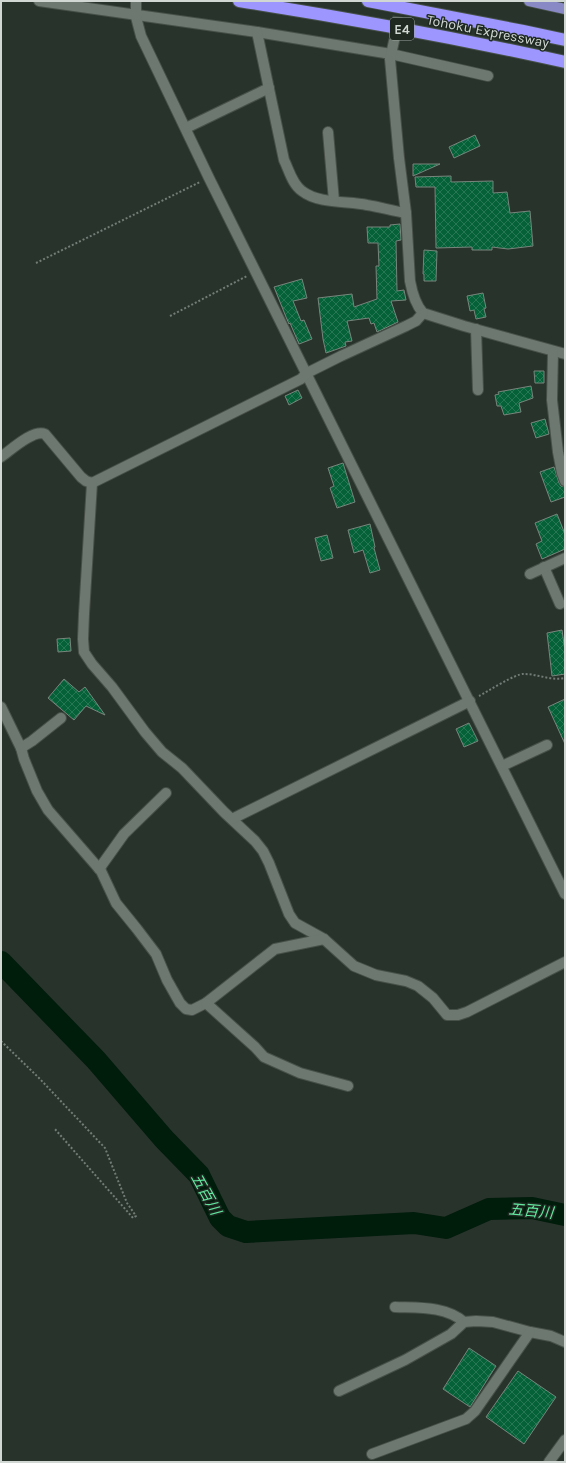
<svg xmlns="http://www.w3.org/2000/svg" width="566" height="1463" font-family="Karla,'Noto Sans JP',sans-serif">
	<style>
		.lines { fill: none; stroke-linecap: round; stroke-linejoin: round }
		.river { stroke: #001c0b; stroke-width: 22 }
		.building { fill: url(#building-cross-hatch); stroke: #78857c }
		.minor-tunnel { stroke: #414c45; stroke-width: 10; stroke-dasharray: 10 5; stroke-linecap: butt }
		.minor-casing { stroke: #475049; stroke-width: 12 }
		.major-casing { stroke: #475049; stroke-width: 12 }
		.highway-casing { stroke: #475049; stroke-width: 14 }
		.path { stroke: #737c76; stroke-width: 2; stroke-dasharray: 2 2; stroke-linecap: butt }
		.minor { stroke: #6c7870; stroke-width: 10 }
		.major { stroke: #898ac5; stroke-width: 10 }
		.highway { stroke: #9c96fe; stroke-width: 12 }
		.labels { text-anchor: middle; stroke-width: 3; stroke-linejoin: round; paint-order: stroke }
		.shield { fill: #1f2922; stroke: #9ca49e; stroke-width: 1 }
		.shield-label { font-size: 13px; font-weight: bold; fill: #d1d8d3 }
		.street-label { font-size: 14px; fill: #d1d8d3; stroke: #1f2922 }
		.water-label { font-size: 15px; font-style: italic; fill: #62e89f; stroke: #1f2922 }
	</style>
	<defs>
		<pattern id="building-cross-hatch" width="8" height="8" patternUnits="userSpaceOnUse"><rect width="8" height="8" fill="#056138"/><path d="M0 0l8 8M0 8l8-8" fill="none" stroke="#287754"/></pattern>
	</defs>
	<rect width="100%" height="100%" fill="#28332c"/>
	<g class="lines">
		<polyline class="river" points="1,962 96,1060 164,1139 199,1175 220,1218 228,1226 246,1232 414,1223 446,1228 489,1209 532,1208 565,1215"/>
	</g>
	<g class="building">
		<polygon points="475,135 480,146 454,158 449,147"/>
		<polygon points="413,164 440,164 413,176"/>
		<polygon points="451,176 451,182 493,181 493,193 507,192 510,213 530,211 533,246 508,249 492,247 492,250 472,250 472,247 436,248 435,187 416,187 415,177"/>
		<polygon points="400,224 401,240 396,241 397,291 404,290 406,300 391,301 398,322 377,332 374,323 371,324 369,318 347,321 352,341 345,342 346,346 326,353 323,339 318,298 352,294 354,307 377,299 376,266 379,266 378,243 368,243 367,227 390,227 390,225"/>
		<polygon points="424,250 437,251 436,281 424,281 424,274 423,274"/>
		<polygon points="302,279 307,298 293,301 301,321 304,320 312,339 299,344 290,323 289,324 286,317 274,287"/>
		<polygon points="483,293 486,308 484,309 486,317 476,319 474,310 470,311 467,296"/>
		<polygon points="534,371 544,371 544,383 535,383"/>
		<polygon points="531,386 533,398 519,403 521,412 504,415 501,406 497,406 495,395 499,394 498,392"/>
		<polygon points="298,390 302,398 289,405 285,396"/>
		<polygon points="545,419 549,434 536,438 531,423"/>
		<polygon points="343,463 355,502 337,508 330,488 334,486 328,468"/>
		<polygon points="554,467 559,483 561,486 565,487 565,497 551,502 540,472"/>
		<polygon points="557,514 565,534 565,549 542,559 536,544 542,541 535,523"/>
		<polygon points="370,524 375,547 374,548 380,570 370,573 363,550 354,553 348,530"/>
		<polygon points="327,535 333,558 321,561 315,538"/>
		<polygon points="562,630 565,651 565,674 552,676 547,633"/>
		<polygon points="70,638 71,651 58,652 57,639"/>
		<polygon points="64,679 79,692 85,687 105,715 86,706 74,720 48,698"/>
		<polygon points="565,699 565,744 548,707"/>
		<polygon points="469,723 478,741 464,747 456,729"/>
		<polygon points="469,1348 496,1366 470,1407 443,1389"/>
		<polygon points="518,1371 556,1397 524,1444 486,1417"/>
	</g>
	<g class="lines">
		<polyline class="minor-tunnel" points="394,41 400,1"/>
		<g class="minor-casing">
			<g id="minor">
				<polyline points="39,1 257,32 391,54 488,76"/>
				<polyline points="136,1 136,17 141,36 209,178 565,894"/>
				<path d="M257,32l27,128c5,10 8,24 18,31 17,13 45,10 65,14 13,2 26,6 39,8"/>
				<path d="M394,41l-4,18 9,99 7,55 4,68c2,11 5,23 13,32l41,13 101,28"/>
				<polyline points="186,128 269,88"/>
				<polyline points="328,132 334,201"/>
				<polyline points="423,313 416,321 406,326 341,356 307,373 301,379 92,483 84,614 83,639 84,652 92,664 112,687 145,732 162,752 182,768 224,812 255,841 263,851 269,863 289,914 295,923 324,939 354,966 376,975 406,981 418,986 433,998 447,1015 458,1015 467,1012 565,962"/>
				<polyline points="476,329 478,390"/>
				<polyline points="553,352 552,400 558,452 562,473 565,481"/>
				<path d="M1,457c10,-7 32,-28 44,-23l36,43 5,4 6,2"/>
				<polyline points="544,567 560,604"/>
				<polyline points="530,574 565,558"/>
				<polyline points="1,707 21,748 24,759 37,791 48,810 101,871 116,903 137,929 156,954 167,980 180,1003 186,1009 192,1010 206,1003 275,949 324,939"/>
				<polyline points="21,748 32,741 61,718"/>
				<polyline points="502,766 547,745"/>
				<polyline points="232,819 470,701"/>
				<polyline points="99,869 124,834 166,793"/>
				<polyline points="206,1003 255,1047 264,1057 300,1073 348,1086"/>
				<path d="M395,1307c24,1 50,-1 69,15"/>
				<polyline points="339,1391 405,1360 451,1334 464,1322 476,1321 493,1322 530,1332 551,1336 565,1342"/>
				<polyline points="372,1454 466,1419 475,1411 530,1332"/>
				<polyline points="549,1462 565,1440"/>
			</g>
		</g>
		<g class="major-casing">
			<polyline id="major" points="529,1 565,9"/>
		</g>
		<g class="highway-casing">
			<g id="highway">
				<path d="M239,1c109,17 218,37 326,61"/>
				<polyline points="368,1 523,31 565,40"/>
			</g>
		</g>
		<g class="path">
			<polyline points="36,263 200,182"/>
			<polyline points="170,316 247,276"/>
			<path d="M479,696c8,-4 37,-23 45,-22 14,0 27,7 41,4"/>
			<polyline points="1,1041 40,1079 105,1148 127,1203 136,1216 133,1218 54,1128"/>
		</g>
		<use href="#minor" class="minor"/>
		<use href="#major" class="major"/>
		<use href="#highway" class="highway"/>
	</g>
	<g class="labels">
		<rect class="shield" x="390" y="18" width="24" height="22" rx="3"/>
		<g class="shield-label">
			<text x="402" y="34">E4</text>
		</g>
		<g class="street-label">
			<text transform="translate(488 31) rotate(11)" y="5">Tohoku Expressway</text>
		</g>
		<g class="water-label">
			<text transform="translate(206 1194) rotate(61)" y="5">五百川</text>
			<text transform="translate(531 1211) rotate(5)" y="5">五百川</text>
		</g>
	</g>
	<rect width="566" height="1463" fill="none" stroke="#d1d8d3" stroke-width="4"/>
</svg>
